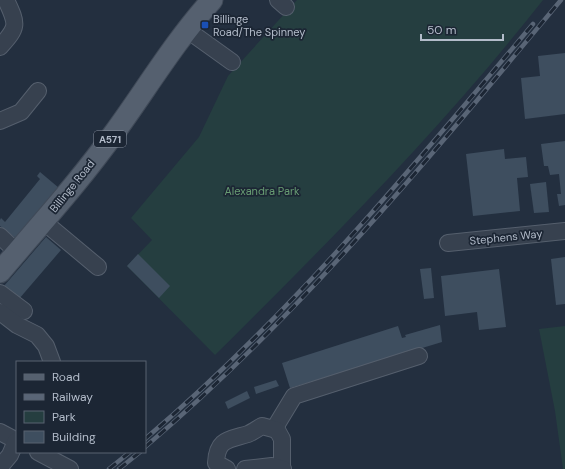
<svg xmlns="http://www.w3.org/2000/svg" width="565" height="469" font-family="'DM Sans',sans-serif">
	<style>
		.green { fill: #253e40 }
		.building { fill: #3e4e5f }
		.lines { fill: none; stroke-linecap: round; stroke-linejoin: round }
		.minor-casing { stroke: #555f6d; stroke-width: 18 }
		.major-casing { stroke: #404a58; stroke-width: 23 }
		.minor { stroke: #37414f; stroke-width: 16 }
		.major { stroke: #55606f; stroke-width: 21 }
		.rail-casing { stroke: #596576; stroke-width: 4.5 }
		.rail { stroke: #1c2634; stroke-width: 3; stroke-dasharray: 9; stroke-linecap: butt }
		.transit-dot { fill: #1a4fb4; stroke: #1c2634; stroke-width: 1.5 }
		.labels { text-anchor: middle; stroke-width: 3.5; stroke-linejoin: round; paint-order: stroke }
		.shield { fill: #1c2634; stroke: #868f9d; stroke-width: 1 }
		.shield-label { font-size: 10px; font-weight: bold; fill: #b3bcca }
		.poi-label { font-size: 11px; fill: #b3bcca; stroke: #1c2634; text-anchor: start }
		.street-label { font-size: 11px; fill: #b3bcca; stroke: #1c2634 }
		.park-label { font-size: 11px; fill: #689c73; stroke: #1c2634 }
	</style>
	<rect width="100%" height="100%" fill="#232f3f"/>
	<g class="green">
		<path d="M297,0h246c-100,127 -214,242 -328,355l-88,-89 25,-26 -21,-22 68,-81 29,-61z"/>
		<polygon points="565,326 565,469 563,469 555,411 539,329"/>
	</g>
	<g class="building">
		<polygon points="565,53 565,114 525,119 521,78 540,76 538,56"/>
		<polygon points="565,141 565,205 559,206 557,194 561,194 559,174 550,175 548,166 544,166 541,144"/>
		<polygon points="504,149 505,159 526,157 528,177 517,178 520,211 473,216 466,154"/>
		<polygon points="40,172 59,188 17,239 0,226 0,220 1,218 5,222 40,179 37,176"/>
		<polygon points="546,182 549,212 534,213 530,184"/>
		<polygon points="46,237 61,250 19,299 4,286"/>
		<polygon points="138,254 170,286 159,298 127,266"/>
		<polygon points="565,257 565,304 556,305 551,259"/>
		<polygon points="431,268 434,298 424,299 420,269"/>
		<polygon points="499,269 506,327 479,330 477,312 445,316 441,276"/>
		<polygon points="440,325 442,342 290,388 282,363 398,326 402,338 406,337 405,335"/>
		<polygon points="276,380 279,386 256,394 254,387"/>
		<polygon points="247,391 250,398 228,409 225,402"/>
	</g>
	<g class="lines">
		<g class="minor-casing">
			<g id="minor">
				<polyline points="278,0 286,7"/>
				<polyline points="186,29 232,62"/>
				<path d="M0,47c18,-20 18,-22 6,-47"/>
				<polyline points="0,121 21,112 38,91"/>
				<polyline points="44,222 98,267"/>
				<polyline points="0,236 17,252"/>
				<polyline points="448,243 565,231"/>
				<polyline points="0,293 24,311"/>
				<polyline points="0,312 17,325 37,335 46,346 52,362"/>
				<polyline points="274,429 294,396 419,356"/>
				<polyline points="0,432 17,441"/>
				<polyline points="38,452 70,469"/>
				<polyline points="0,467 10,455 16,441"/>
				<path d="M227,469l-11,-6c1,-24 12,-23 32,-29 5,-2 10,-6 14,-8l15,4 5,9v28"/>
				<polyline points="245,469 272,466 283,469"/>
			</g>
		</g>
		<g class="major-casing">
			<path id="major" d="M0,272c39,-46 80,-91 115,-140 32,-44 60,-91 97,-132"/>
		</g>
		<use href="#minor" class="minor"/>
		<use href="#major" class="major"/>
		<g class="rail-casing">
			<g id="rail">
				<path d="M145,439c145,-123 266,-270 388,-415"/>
				<path d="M145,447c156,-132 285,-290 416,-447"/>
				<polyline points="109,469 130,452"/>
				<polyline points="119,469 140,452"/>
			</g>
		</g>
		<use href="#rail" class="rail"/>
	</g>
	<rect class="transit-dot" x="201" y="21" width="8" height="8" rx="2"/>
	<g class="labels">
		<rect class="shield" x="94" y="131" width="32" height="16" rx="3"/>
		<g class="shield-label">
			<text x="110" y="143">A571</text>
		</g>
		<g class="poi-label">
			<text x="213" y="23">Billinge<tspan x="213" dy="13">Road/The Spinney</tspan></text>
		</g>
		<g class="street-label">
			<text transform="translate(72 186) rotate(-51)" y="4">Billinge Road</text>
			<text transform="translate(506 237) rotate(-6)" y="4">Stephens Way</text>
		</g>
		<g class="park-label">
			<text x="262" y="195">Alexandra Park</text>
		</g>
	</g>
	<rect x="16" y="361" width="130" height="92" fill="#1c2634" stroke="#586270"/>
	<rect x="24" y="374" width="20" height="6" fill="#55606f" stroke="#586270"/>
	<text x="52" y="381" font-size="12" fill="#b3bcca">Road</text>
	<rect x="24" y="394" width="20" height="6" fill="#596576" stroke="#586270"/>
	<text x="52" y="401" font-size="12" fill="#b3bcca">Railway</text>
	<rect x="24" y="411" width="20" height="12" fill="#253e40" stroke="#586270"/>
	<text x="52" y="421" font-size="12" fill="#b3bcca">Park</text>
	<rect x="24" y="431" width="20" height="12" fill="#3e4e5f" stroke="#586270"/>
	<text x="52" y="441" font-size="12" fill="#b3bcca">Building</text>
	<path d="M421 34v6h82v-6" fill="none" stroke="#b3bcca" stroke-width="2"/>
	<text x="427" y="34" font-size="12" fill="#b3bcca" stroke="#1c2634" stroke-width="3" paint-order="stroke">50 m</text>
</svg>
